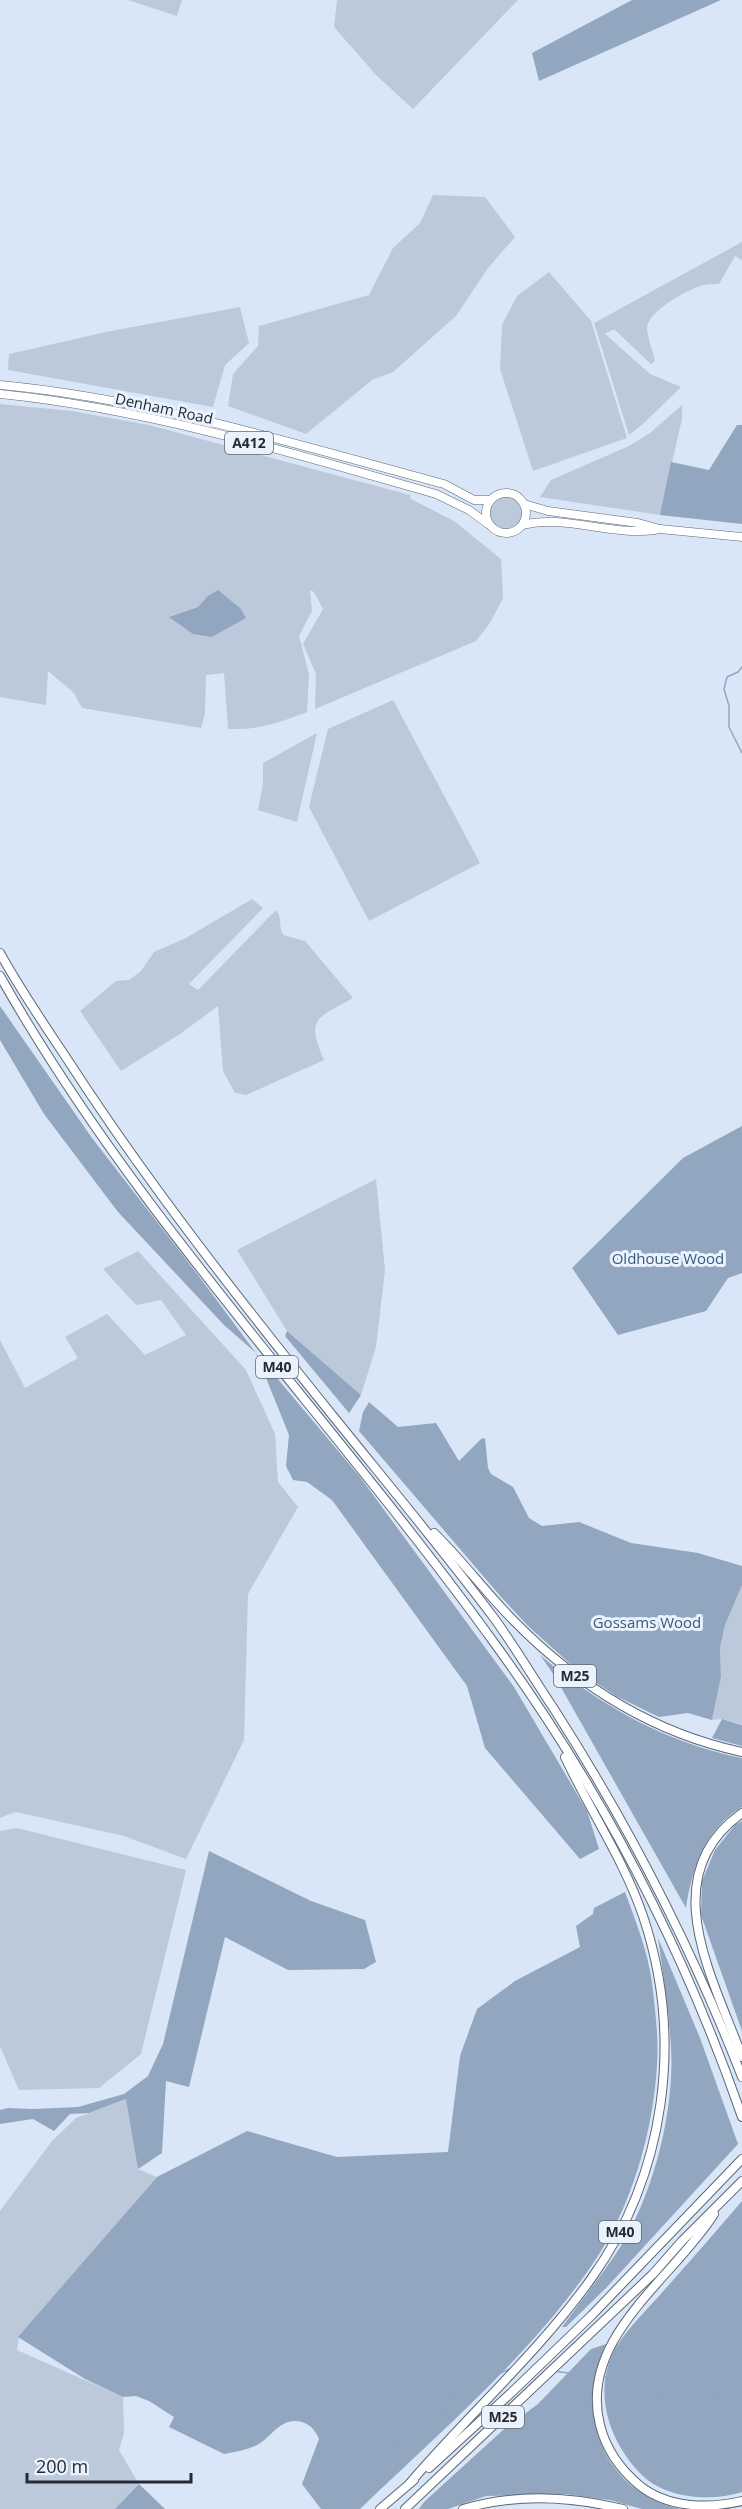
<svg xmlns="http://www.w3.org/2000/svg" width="742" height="2509" font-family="'Open Sans',sans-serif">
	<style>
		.green { fill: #bcc9da; fill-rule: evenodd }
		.forest { fill: #92a6bf }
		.water { fill: #93a7c0 }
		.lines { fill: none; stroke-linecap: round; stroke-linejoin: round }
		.stream { stroke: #93a7c0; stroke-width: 1.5 }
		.primary-casing { stroke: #5b6776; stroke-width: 9 }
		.motorway-casing { stroke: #5b6776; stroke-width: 10 }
		.primary { stroke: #fff; stroke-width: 8 }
		.motorway { stroke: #fff; stroke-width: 8 }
		.labels { text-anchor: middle; stroke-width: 6; stroke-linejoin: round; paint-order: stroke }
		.shield { fill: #eaf2fd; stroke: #61676f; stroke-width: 1.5 }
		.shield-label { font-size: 14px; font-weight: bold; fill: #262b32 }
		.street-label { font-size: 15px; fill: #262b32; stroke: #eaf2fd }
		.park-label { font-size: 15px; fill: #38587d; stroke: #eaf2fd }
	</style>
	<rect width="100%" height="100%" fill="#d8e6f7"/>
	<g class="green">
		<polygon points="128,0 182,0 177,16"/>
		<polygon points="337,0 518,0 413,109 376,75 334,27"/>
		<polygon points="433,195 485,197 515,237 488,268 456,316 393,372 372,380 306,434 228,406 233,374 258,346 259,326 369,295 393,248 420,223"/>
		<path d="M742,242v18l-7,-4 -16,28c-5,0 -10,0 -15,1 -16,4 -57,26 -57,44 1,10 6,22 8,32l-4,3 -37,-35 -9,5 45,40 31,13 -37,36 -15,12 -35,-112z"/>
		<polygon points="549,272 591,321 627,438 533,471 500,369 502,325 517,296"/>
		<polygon points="240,307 249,343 225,365 213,407 8,370 9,354 106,332"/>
		<path d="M0,404l72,7 77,14 261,70 1,4 43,22 47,38 2,39 -13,25 -14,18 -161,68 1,-35 -13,-30 20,-35 -9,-17 -4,-2 2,21 -13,25 10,38 -2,38c-29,11 -48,18 -79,17l-4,-56 -18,2 -1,38 -4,15 -119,-20 -8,-15 -26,-22 -2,34 -46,-8zM198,607l48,11 -34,19 -43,-20z"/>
		<polygon points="682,405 682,419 660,515 540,497 551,480 629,446 650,433"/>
		<circle cx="506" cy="513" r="16"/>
		<polygon points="393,700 480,863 369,921 309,807 328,729"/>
		<polygon points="317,733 297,822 258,810 263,783 263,763"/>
		<path d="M252,899l11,9 -74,76 9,6 78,-80c7,8 2,16 7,25l22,6 48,57c-35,20 -48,19 -29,62l-78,35 -11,-2 -12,-22 -5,-65 -38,28 -59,37 -41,-60 36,-30 13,-1 12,-9 13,-19 32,-14z"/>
		<polygon points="376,1179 385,1270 376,1347 361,1395 287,1331 237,1250"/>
		<polygon points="138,1251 246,1370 275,1434 278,1482 298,1507 248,1594 244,1740 186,1859 124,1836 25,1814 15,1812 0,1818 0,1340 25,1388 78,1358 65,1337 107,1314 145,1355 186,1335 161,1300 136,1305 103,1269"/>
		<polygon points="742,1585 742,1724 722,1719 712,1720 721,1677 720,1648 725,1625"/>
		<polygon points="17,1828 186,1870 141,2054 99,2088 19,2090 0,2046 0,1831"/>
		<polygon points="127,2099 138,2169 157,2177 19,2337 17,2350 123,2397 124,2433 119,2450 139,2484 115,2509 0,2509 0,2211 52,2141 76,2118"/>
	</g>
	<g class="forest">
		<polygon points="737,425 742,425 742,524 660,515 671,462 709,470"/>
		<polygon points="218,590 241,609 246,618 212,637 193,634 169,617 198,607 208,596"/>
		<polygon points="0,1006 92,1138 198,1275 256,1353 360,1477 514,1687 587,1811 599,1849 580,1859 485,1748 467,1686 332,1500 307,1482 293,1480 286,1466 289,1435 256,1353 224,1325 118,1212 44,1114 0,1040"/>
		<polygon points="742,1126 742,1273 728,1278 706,1311 618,1335 572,1268 683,1158"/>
		<polygon points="287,1331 361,1395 349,1413 285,1336"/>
		<polygon points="369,1402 398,1427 436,1423 459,1461 481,1439 485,1438 488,1468 491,1474 513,1487 529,1518 542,1526 579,1522 631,1543 698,1553 742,1566 742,1585 725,1625 720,1648 721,1677 712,1720 688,1713 659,1717 616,1696 577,1670 528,1626 502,1598 359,1431 363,1412"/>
		<path d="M540,1655c59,50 126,88 202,103v49c-37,22 -50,61 -56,101l-132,-233z"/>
		<polygon points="722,1719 742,1725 742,1746 712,1738"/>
		<polygon points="742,1821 742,2031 701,1915 702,1881 715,1850 735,1825"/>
		<polygon points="209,1851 311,1901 365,1920 376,1962 364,1969 288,1970 225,1937 189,2087 166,2081 162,2153 138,2169 126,2099 89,2113 70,2114 54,2131 33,2119 0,2124 0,2110 8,2108 34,2109 78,2107 124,2094 148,2076 163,2044"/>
		<path d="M625,1892c11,30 23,60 27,91 3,26 7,56 5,82 -4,67 -25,141 -63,197 -61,91 -155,171 -234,247h-39l-19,-25 17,-45c-4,-9 -8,-14 -17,-17 -21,-6 -29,14 -45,23 -10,5 -22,7 -33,9l-55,-27 5,-10 -25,-16 -13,-5 -13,1 -38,-18 -67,-42 139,-160 90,-46 90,26 111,-5 12,-96 17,-47 38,-28 65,-34 -4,-21 17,-12 1,-6z"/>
		<path d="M658,1938l42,100 38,106 -131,143 -41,40h-4c19,-26 39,-51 57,-78 34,-53 56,-139 52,-202 -2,-37 -8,-73 -13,-109z"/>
		<path d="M742,2201v291c-32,10 -79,7 -103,-20 -30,-32 -46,-79 -25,-121 11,-21 37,-45 53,-64 25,-28 50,-57 75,-86z"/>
		<path d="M606,2344c-31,69 -5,146 74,165h-38l-32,-9 -45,-6 -79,2 -38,13h-29l5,-7 79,-72 35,-26 53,-55z"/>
		<polygon points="139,2484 165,2509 115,2509"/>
	</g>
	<polygon class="water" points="632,0 721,0 539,81 532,53"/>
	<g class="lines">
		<g class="stream">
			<polyline points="742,667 738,672 727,677 724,689 729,706 729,727 742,753"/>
			<polyline points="554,2371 597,2377"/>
			<polyline points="605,2377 634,2395 673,2404 697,2395 700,2404 742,2396"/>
			<polyline points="392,2468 406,2431 419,2415 433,2415 465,2388 512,2368"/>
		</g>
		<g class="primary-casing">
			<g id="primary">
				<path d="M0,385c151,14 298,60 444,99l30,16h16"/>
				<path d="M0,394c148,15 293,59 436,100l33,16 19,14"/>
				<circle cx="506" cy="513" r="20"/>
				<polyline points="524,504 548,511 638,523 660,529 742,537"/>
				<path d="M523,525c37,-11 89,11 132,5"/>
			</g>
		</g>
		<g class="motorway-casing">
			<g id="motorway">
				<path d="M0,953c22,40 48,77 73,115 79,121 169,235 260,348 54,67 109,133 161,202 21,29 40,61 60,91 75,117 138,239 188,368"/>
				<path d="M0,976c137,243 333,443 495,668 105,144 189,305 247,473"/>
				<path d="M434,1533c28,27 52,60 80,88 63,64 139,112 228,131"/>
				<path d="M742,1813c-89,63 -28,166 0,244"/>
				<path d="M714,2214c-41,65 -136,124 -114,211 6,24 20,44 39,60 28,23 69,24 103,16"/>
				<polyline points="429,2468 511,2393 592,2315 742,2159"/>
				<path d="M410,2483c59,-69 128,-130 181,-204 75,-105 93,-241 52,-363 -19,-56 -53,-105 -78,-159"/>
				<polyline points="380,2509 414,2480"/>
				<polyline points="405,2509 653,2274 682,2241 742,2181"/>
				<path d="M463,2509c53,-16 106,-13 160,0"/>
			</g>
		</g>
		<use href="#primary" class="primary"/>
		<use href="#motorway" class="motorway"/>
	</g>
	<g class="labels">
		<g class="shield">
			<rect x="225" y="432" width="48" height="22" rx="4.5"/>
			<rect x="256" y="1356" width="42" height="22" rx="4.5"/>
			<rect x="554" y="1665" width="42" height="22" rx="4.5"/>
			<rect x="599" y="2221" width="42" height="22" rx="4.5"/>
			<rect x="482" y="2406" width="42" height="22" rx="4.5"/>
		</g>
		<g class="shield-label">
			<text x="249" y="448">A412</text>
			<text x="277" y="1372">M40</text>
			<text x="575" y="1681">M25</text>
			<text x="620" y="2237">M40</text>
			<text x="503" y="2422">M25</text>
		</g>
		<g class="street-label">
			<text transform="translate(164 409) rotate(12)" y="5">Denham Road</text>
		</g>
		<g class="park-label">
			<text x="668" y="1264">Oldhouse Wood</text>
			<text x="647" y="1628">Gossams Wood</text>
		</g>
	</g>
	<path d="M27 2473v9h164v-9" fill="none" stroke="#262b32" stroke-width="3"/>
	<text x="36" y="2473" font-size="18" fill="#262b32" stroke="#eaf2fd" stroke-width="4.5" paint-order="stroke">200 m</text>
</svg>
